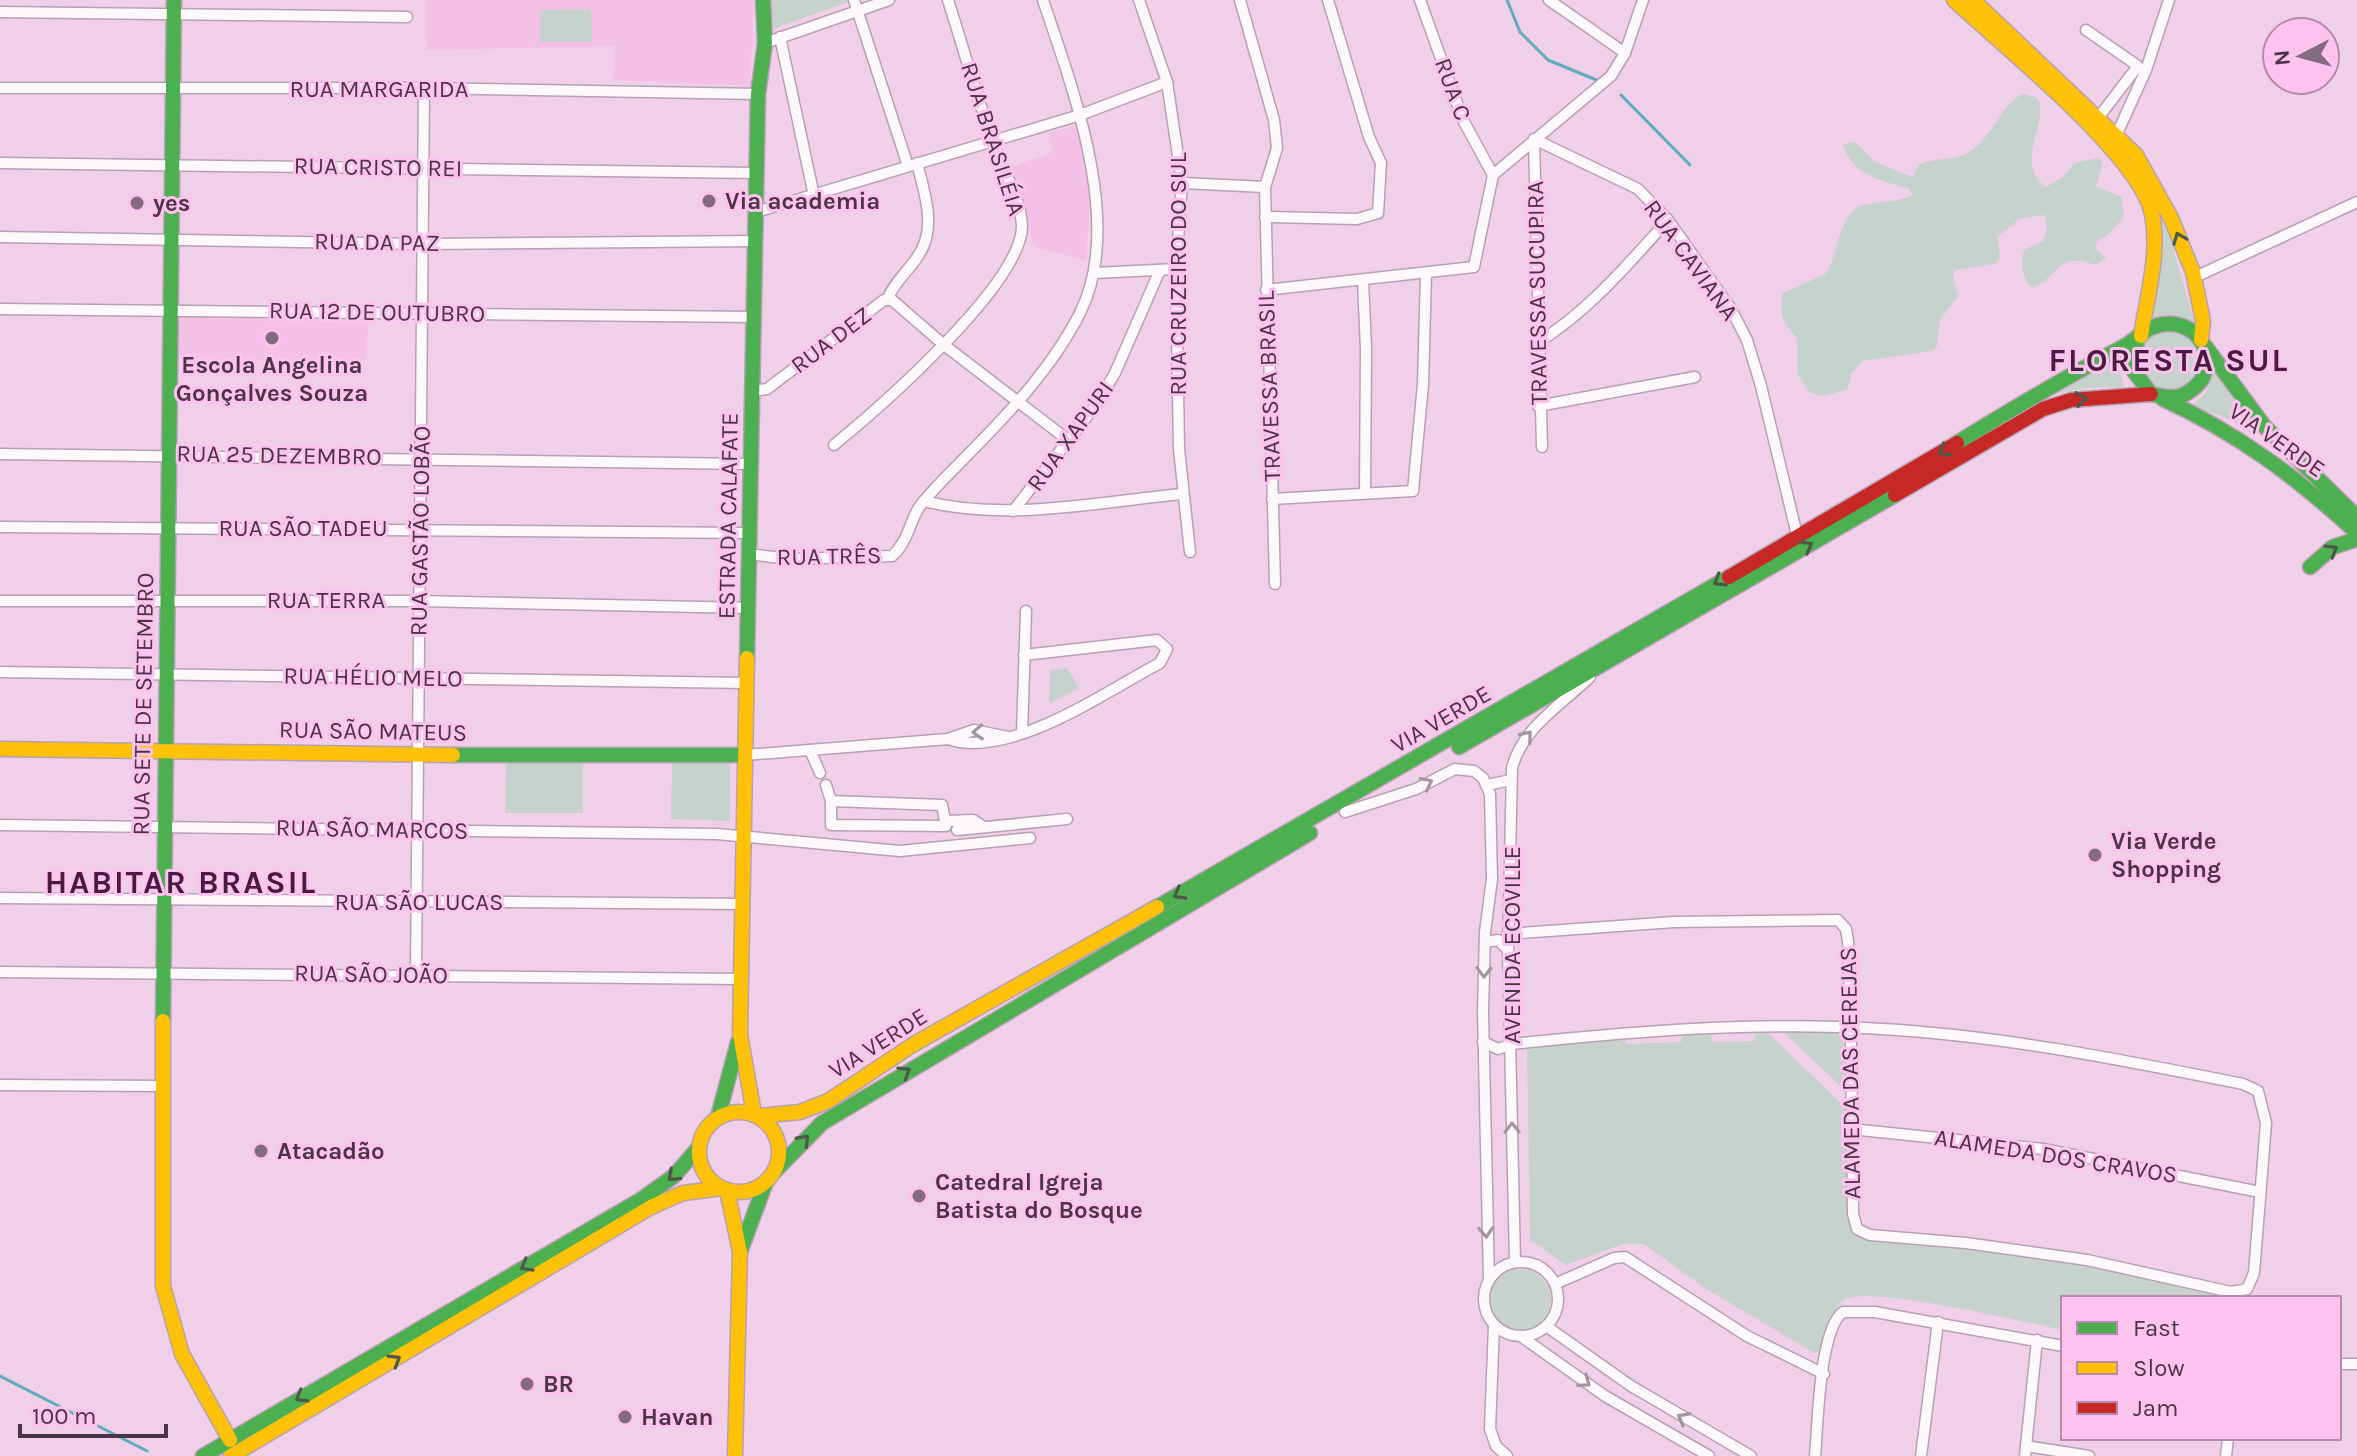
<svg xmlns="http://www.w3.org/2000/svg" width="2357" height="1456" font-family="Karla,sans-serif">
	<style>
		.built { fill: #f3c1e6 }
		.green { fill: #c8d2cc }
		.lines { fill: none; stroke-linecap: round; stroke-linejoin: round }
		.stream { stroke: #60aac2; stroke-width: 3 }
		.street-casing { stroke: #b8a0b3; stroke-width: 13 }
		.fast-casing { stroke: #b8a0b3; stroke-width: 17 }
		.slow-casing { stroke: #b8a0b3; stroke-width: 17 }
		.jam-casing { stroke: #b8a0b3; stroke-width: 17 }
		.street { stroke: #fdf8fc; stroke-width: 10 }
		.fast { stroke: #4caf50; stroke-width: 14 }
		.slow { stroke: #ffc107; stroke-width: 14 }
		.jam { stroke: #c62828; stroke-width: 14 }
		.oneway { stroke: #4b5949 }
		.oneway2 { stroke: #a496a1 }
		.poi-dot { fill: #856b7f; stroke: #fdc3ee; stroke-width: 3 }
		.labels { text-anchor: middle; stroke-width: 6; stroke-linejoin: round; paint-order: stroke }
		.street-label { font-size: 24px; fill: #4b3446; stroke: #fdc3ee }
		.poi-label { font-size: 24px; font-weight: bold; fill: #4b3446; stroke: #fdc3ee; text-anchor: start }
		.district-label { font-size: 32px; font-weight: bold; letter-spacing: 2px; fill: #491b40; stroke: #fdc3ee }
	</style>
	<rect width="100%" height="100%" fill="#f0d0e8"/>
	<g class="built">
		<polygon points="425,0 754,0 750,86 614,80 615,46 426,50"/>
		<polygon points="1079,125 1091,191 1086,261 1033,246 1011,167 1053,152 1048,133"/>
		<polygon points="177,315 369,316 366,360 177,361"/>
	</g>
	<g class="green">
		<polygon points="771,0 852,0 852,1 770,30"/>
		<polygon points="591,9 592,42 540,42 541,10"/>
		<path d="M2022,94l14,3c18,22 -25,63 10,90l18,-11 10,-13 25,-5 4,6 -7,22 26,11 2,20 -15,17 -12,7 -2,7 11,10 -10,7c-40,-14 -34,9 -63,23 -11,-6 -12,-27 -9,-38l19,-9 4,-13 -2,-13 -24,3 -23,18 2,23 -5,5 -40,6 -2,6 5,20 -18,24 -3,26 -5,5 -69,10 -11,12 -5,17 -26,6 -12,-4 -12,-18v-36c-14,-15 -19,-25 -14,-45l42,-19c14,-18 12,-54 33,-67 11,-7 35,-2 54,-12l-3,-6c-30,-10 -55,-12 -67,-45l13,-2 20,20 38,15 5,-12c17,-9 36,-2 54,-15 21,-15 30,-45 50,-56z"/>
		<polygon points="2143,179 2166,223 2195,325 2170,316 2146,320 2160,268 2161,240"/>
		<circle cx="2170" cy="361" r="30"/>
		<polygon points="2117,357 2124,387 2087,388 2049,395"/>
		<polygon points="2214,364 2243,417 2258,437 2222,416 2192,407 2207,391"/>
		<polygon points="1067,668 1079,688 1049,704 1050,670"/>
		<polygon points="506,760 583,761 583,813 505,813"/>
		<polygon points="672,761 730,762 730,821 671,819"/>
		<path d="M1711,1033l1,9 42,-1 1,-7 13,-1 78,75 5,119 67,14 140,17 179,40h-174v32c-35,-7 -196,-46 -219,-30 -14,10 -17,34 -22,50l-8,3 -108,-64 -62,-45h-21l-57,21 -36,-25 -3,-195 97,-9 2,8 55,-2 1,-7z"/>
		<polygon points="1784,1033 1843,1033 1845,1090"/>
		<circle cx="1520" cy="1300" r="31"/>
	</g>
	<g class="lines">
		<g class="stream">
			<polyline points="1507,0 1520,32 1548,60 1599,81"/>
			<polyline points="1621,95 1690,165"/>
			<polyline points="0,1376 147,1451"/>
		</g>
		<g class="street-casing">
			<g id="street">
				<polyline points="854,0 908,166"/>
				<polyline points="1139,0 1167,82 1182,183 1176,269 1179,449 1190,552"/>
				<polyline points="1240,0 1274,120 1277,148 1265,187 1275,584"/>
				<polyline points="1420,0 1463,120 1493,175"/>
				<polyline points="1549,0 1625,53"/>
				<polyline points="0,12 407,17"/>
				<polyline points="2086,30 2138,66 2098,118"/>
				<polyline points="780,37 814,196"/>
				<polyline points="765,43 889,0"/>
				<polyline points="0,88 424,88 758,94"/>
				<polyline points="2116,136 2146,70 2169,0"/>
				<polyline points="0,163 756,173"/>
				<polyline points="1493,175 1611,76 1625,53 1643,0"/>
				<polyline points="1182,183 1265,187"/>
				<polyline points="756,212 1080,115 1167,82"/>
				<polyline points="1265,217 1357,219 1378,213 1381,163 1369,137 1328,0"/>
				<polyline points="0,237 422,244 755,241"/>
				<polyline points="1094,273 1176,269"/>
				<polyline points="2193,278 2357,202"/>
				<polyline points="1363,280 1366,349 1365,493"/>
				<polyline points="1266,290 1474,267 1493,175"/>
				<path d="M887,300c6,-16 19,-27 29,-41 22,-29 9,-64 1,-96"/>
				<polyline points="0,309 754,317"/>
				<path d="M1537,343c52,-32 90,-78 131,-123"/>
				<polyline points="752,391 767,389 884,300 892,300 944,345 1068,440"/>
				<polyline points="1538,406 1695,377"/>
				<path d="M834,445c44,-36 188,-161 188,-219 -1,-28 -21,-59 -30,-86 -16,-46 -29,-93 -44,-140"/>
				<polyline points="1542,447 1534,139 1638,189 1668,220 1731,309 1747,340 1761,386 1797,535"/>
				<polyline points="0,454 751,464"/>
				<polyline points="1272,499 1413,491 1423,384 1426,274"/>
				<path d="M924,501c84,21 173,1 258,-7"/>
				<polyline points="1013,511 1096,405 1115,373 1160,270"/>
				<polyline points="0,527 749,533"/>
				<path d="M749,554l40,5 103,-3c15,-13 17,-31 26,-47 7,-11 16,-19 24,-28 51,-52 105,-103 138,-168 45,-89 -8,-226 -37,-313"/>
				<polyline points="0,601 419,601 748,608"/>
				<polyline points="0,672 747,683"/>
				<polyline points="1022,733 1026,611"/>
				<path d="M948,739c61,21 157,-47 212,-76l7,-14 -10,-9 -133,15"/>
				<polyline points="810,750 820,773"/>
				<polyline points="745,755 948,739 974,730 1008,737"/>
				<polyline points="826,785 831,801 831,825 946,826 942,805 831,801"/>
				<polyline points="1487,785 1511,780"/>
				<polyline points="1345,812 1416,789 1455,769 1474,771 1483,778 1490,794 1492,879 1485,932 1483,1012 1489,1279"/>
				<polyline points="947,821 973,820 982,826"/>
				<polyline points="0,825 717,834 900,851 1030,838"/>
				<polyline points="957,830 1067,819"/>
				<polyline points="0,898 743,904"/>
				<polyline points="1485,942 1498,940 1508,950"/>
				<polyline points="0,972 741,979"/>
				<polyline points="416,974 424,88"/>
				<path d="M1483,1042l15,7 14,-5c124,-13 246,-23 370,-15 122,7 241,31 361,55l15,7 8,32 -12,150 -7,16 -16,3 -144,-32 -121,-17 -96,-8 -13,-6 -4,-15c-1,-91 -1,-182 -5,-273l-2,-12 -8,-9 -164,2 -166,12"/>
				<polyline points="0,1085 163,1086"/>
				<polyline points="1851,1129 2043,1149 2260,1192"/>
				<circle cx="1521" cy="1299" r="37"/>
				<path d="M1515,1262l-7,-312 4,-182c10,-40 49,-63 78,-91"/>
				<polyline points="1555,1284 1614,1258 1625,1257 1747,1336 1824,1374"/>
				<polyline points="1494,1325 1490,1429 1496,1446 1507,1456"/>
				<polyline points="1546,1326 1631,1386 1751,1456"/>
				<polyline points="1522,1337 1605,1396 1709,1456"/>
				<polyline points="2339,1364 2357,1364"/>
				<polyline points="2026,1446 2089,1456"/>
				<path d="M1815,1456c3,-32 4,-126 28,-144h32l188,34"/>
				<polyline points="1921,1456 1938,1322"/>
				<polyline points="2025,1456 2037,1340"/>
				<polyline points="2226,1456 2228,1438"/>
			</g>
		</g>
		<g class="fast-casing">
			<g id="fast">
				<polyline points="2205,346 2265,427 2357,517"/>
				<path d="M2163,399c74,34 135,79 194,134"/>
				<path d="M1957,443c55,-34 109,-66 166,-96 10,-5 20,-16 30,-20 23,-9 47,2 53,26 2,8 -1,23 -6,29 -16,18 -27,17 -49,12l-18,-24 4,-30"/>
				<polyline points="2310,567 2333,547 2357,539"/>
				<polyline points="747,658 758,94 765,43 763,0"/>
				<polyline points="1459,747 1895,495"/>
				<polyline points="453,755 745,755"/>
				<polyline points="1157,907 1729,577"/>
				<polyline points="163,1021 174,0"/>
				<polyline points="718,1117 738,1042"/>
				<polyline points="773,1173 822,1123 1310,833"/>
				<polyline points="740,1252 766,1182"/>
				<polyline points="203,1456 642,1199 674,1176 699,1147"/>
			</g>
		</g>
		<g class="slow-casing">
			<g id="slow">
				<path d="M1954,0c48,45 186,155 198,214 8,39 -5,83 -11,122"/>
				<polyline points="1973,0 2136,155 2171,218 2193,272 2203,321 2201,340"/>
				<polyline points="747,658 740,1034 754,1114"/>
				<polyline points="0,749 453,755"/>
				<polyline points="163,1021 163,1286 182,1354 230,1440"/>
				<circle cx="739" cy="1152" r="40"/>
				<polyline points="759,1116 800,1112 828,1101 914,1044 1157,907"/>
				<polyline points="727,1190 740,1252 735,1456"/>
				<polyline points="231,1456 651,1207 683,1193 722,1188"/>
			</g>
		</g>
		<g class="jam-casing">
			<g id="jam">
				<polyline points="1895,495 2043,409 2071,400 2151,394"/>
				<polyline points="1729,577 1957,443"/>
			</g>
		</g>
		<use href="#street" class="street"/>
		<use href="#fast" class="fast"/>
		<use href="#slow" class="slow"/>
		<use href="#jam" class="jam"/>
	</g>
	<defs><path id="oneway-chevron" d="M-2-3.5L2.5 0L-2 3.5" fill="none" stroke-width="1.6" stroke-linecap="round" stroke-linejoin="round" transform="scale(2)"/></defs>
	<g class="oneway">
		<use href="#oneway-chevron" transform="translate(2179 238) rotate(-111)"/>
		<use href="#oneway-chevron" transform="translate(2081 399) rotate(-8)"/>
		<use href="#oneway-chevron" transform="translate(1944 451) rotate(148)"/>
		<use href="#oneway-chevron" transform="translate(1807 546) rotate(-29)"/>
		<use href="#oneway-chevron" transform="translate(2332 550) rotate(-31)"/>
		<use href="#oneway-chevron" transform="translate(1719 581) rotate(149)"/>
		<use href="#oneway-chevron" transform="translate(1179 894) rotate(151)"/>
		<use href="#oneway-chevron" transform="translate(905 1072) rotate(-31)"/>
		<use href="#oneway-chevron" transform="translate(804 1140) rotate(-47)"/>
		<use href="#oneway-chevron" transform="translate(673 1176) rotate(138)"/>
		<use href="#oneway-chevron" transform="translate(526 1266) rotate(150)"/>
		<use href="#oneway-chevron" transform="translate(395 1360) rotate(-31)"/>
		<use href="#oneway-chevron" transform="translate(301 1397) rotate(149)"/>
	</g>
	<g class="oneway2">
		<use href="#oneway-chevron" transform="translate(978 732) rotate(178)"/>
		<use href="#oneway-chevron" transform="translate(1527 736) rotate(-50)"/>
		<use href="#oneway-chevron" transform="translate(1427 783) rotate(-27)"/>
		<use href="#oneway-chevron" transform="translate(1484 972) rotate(91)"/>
		<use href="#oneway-chevron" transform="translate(1512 1128) rotate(-91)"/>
		<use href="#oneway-chevron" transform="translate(1486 1232) rotate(87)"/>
		<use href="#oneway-chevron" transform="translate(1585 1382) rotate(36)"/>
		<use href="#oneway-chevron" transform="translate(1683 1418) rotate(-151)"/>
	</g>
	<g class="poi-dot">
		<circle cx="709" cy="201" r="8"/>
		<circle cx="137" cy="203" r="8"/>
		<circle cx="272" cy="338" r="8"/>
		<circle cx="2095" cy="855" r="8"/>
		<circle cx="261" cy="1151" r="8"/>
		<circle cx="919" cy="1196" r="8"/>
		<circle cx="527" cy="1384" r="8"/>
		<circle cx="625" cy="1417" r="8"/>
	</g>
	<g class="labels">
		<g class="street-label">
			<text x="379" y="97">RUA MARGARIDA</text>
			<text transform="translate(1453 89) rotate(70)" y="8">RUA C</text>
			<text transform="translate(993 139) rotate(72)" y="8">RUA BRASILÉIA</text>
			<text transform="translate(378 167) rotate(1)" y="8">RUA CRISTO REI</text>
			<text transform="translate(377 242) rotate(1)" y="8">RUA DA PAZ</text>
			<text transform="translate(1691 260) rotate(54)" y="8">RUA CAVIANA</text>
			<text transform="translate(1178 274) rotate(-90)" y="8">RUA CRUZEIRO DO SUL</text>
			<text transform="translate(1537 293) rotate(-91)" y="8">TRAVESSA SUCUPIRA</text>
			<text transform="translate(377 312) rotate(1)" y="8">RUA 12 DE OUTUBRO</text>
			<text transform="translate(831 340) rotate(-37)" y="8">RUA DEZ</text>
			<text transform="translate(1269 386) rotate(-92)" y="8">TRAVESSA BRASIL</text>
			<text transform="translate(1070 436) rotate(-54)" y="8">RUA XAPURI</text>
			<text transform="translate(2277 440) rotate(35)" y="8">VIA VERDE</text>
			<text transform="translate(279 455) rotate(1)" y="8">RUA 25 DEZEMBRO</text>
			<text transform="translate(728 516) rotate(-89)" y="8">ESTRADA CALAFATE</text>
			<text x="303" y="536">RUA SÃO TADEU</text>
			<text transform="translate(420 531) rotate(-89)" y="8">RUA GASTÃO LOBÃO</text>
			<text transform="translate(829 556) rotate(-1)" y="8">RUA TRÊS</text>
			<text x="326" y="608">RUA TERRA</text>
			<text transform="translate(373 677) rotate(1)" y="8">RUA HÉLIO MELO</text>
			<text transform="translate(143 704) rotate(-89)" y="8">RUA SETE DE SETEMBRO</text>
			<text transform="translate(1441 719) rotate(-30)" y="8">VIA VERDE</text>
			<text transform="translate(373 731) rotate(1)" y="8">RUA SÃO MATEUS</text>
			<text transform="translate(372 829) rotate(1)" y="8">RUA SÃO MARCOS</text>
			<text x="419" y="910">RUA SÃO LUCAS</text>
			<text transform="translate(1512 945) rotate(-90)" y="8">AVENIDA ECOVILLE</text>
			<text transform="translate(371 974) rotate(1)" y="8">RUA SÃO JOÃO</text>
			<text transform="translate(878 1043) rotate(-32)" y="8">VIA VERDE</text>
			<text transform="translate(1850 1073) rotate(-91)" y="8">ALAMEDA DAS CEREJAS</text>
			<text transform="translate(2056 1156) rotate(9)" y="8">ALAMEDA DOS CRAVOS</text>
		</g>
		<g class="poi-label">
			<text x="725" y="209">Via academia</text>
			<text x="153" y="211">yes</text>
			<text x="272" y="373" text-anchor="middle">Escola Angelina<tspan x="272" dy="28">Gonçalves Souza</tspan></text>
			<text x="2111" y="849">Via Verde<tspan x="2111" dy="28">Shopping</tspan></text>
			<text x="277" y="1159">Atacadão</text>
			<text x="935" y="1190">Catedral Igreja<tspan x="935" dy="28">Batista do Bosque</tspan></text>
			<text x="543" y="1392">BR</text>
			<text x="641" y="1425">Havan</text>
		</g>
		<g class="district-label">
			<text x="2169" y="371">FLORESTA SUL</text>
			<text x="181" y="893">HABITAR BRASIL</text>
		</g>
	</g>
	<rect x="2061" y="1296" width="280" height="144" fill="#fdc3ee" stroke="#b68aab" stroke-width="2"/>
	<rect x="2077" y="1322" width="40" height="12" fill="#4caf50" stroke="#b68aab" stroke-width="2"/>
	<text x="2133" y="1336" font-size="24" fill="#4b3446">Fast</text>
	<rect x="2077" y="1362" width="40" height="12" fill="#ffc107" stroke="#b68aab" stroke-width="2"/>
	<text x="2133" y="1376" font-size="24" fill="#4b3446">Slow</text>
	<rect x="2077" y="1402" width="40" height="12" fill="#c62828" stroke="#b68aab" stroke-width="2"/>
	<text x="2133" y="1416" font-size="24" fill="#4b3446">Jam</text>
	<g transform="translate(2301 56) rotate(264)"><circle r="38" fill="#fdc3ee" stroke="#b68aab" stroke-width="2"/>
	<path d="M0-6L14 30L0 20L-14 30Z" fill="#856b7f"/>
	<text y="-12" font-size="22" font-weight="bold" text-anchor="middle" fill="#4b3446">N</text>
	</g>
	<path d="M20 1424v12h146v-12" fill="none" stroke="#4b3446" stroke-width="4"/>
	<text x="32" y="1424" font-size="24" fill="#4b3446" stroke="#fdc3ee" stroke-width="6" paint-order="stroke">100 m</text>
</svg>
